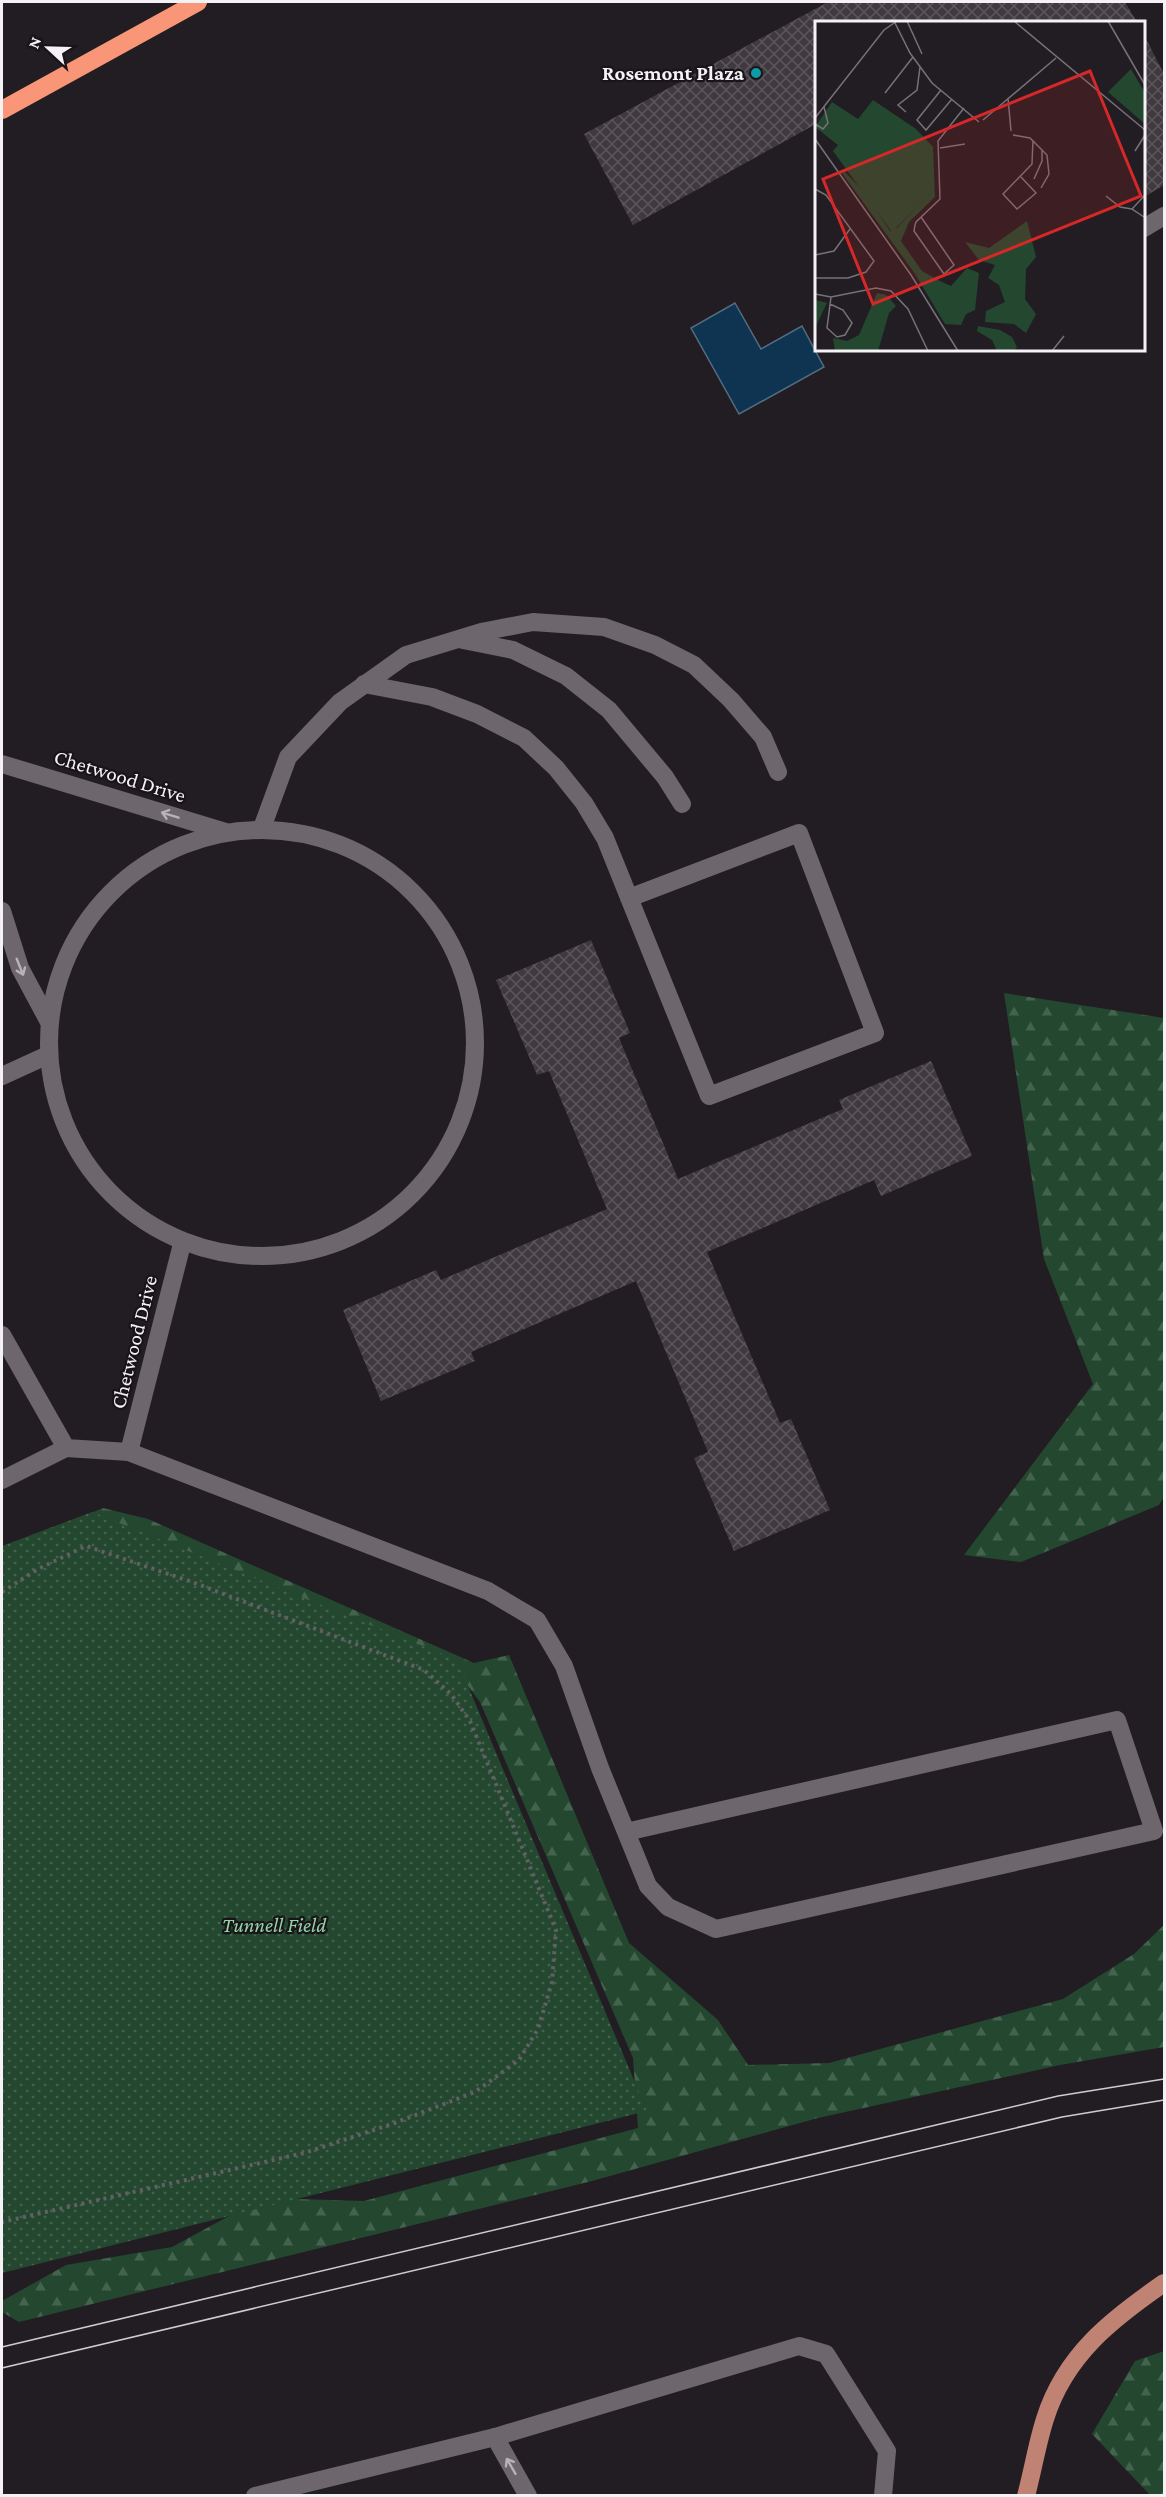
<svg xmlns="http://www.w3.org/2000/svg" width="1166" height="2497" font-family="'Crimson Pro',serif">
	<style>
		.forest { fill: url(#forest-firs) }
		.park { fill: url(#park-dots) }
		.water { fill: #0f3451; stroke: #546d82; stroke-width: 1.5 }
		.building { fill: url(#building-cross-hatch) }
		.lines { fill: none; stroke-linecap: round; stroke-linejoin: round }
		.path { stroke: #635f64; stroke-width: 4; stroke-dasharray: 3 4.5; stroke-linecap: butt }
		.minor { stroke: #6d676d; stroke-width: 18 }
		.major { stroke: #c08373; stroke-width: 18 }
		.highway { stroke: #f89677; stroke-width: 18 }
		.tram { stroke: #cfcccf; stroke-width: 1.5 }
		.oneway { stroke: #b8b3b8 }
		.culture-dot { fill: #0f9aa8; stroke: #191419; stroke-width: 2 }
		.labels { text-anchor: middle; stroke-width: 4.5; stroke-linejoin: round; paint-order: stroke }
		.poi-label { font-size: 21px; font-weight: bold; fill: #f5f2f5; stroke: #191419; text-anchor: end }
		.street-label { font-size: 21px; fill: #f5f2f5; stroke: #191419 }
		.park-label { font-size: 21px; font-style: italic; fill: #92d5a5; stroke: #191419 }
		.inset-road { fill: none; stroke: #767277; stroke-width: 1.5 }
		.view { fill: #d62828; fill-opacity: 0.15; stroke: #d62828; stroke-width: 3 }
		.inset-edge { fill: none; stroke: #f5f2f5; stroke-width: 3 }
	</style>
	<defs>
		<pattern id="forest-firs" width="22" height="20" patternUnits="userSpaceOnUse" patternTransform="scale(1.5)"><rect width="22" height="20" fill="#24482f"/><path d="M5 1l3.5 6h-7zM16 11l3.5 6h-7z" fill="#44634e"/></pattern>
		<pattern id="park-dots" width="8" height="8" patternUnits="userSpaceOnUse" patternTransform="scale(1.5)"><rect width="8" height="8" fill="#24482f"/><path d="M2 2h.1M6 6h.1" fill="none" stroke="#44634e" stroke-width="1.8" stroke-linecap="round"/></pattern>
		<pattern id="building-cross-hatch" width="8" height="8" patternUnits="userSpaceOnUse" patternTransform="scale(1.5)"><rect width="8" height="8" fill="#403a40"/><path d="M0 0l8 8M0 8l8-8" fill="none" stroke="#5c575c"/></pattern>
	</defs>
	<rect width="100%" height="100%" fill="#221d23"/>
	<g class="forest">
		<polygon points="1004,993 1164,1018 1164,1497 1159,1505 1021,1562 964,1555 1093,1384 1044,1259"/>
		<polygon points="103,1508 148,1519 474,1663 509,1655 629,1943 718,2020 748,2065 829,2063 1063,1999 1134,1954 1164,1925 1164,2047 1060,2065 818,2118 592,2181 19,2322 2,2312 2,2301 66,2265 172,2247 262,2198 364,2201 638,2128 633,2058 480,1702 456,1670 45,1532"/>
		<polygon points="1164,2351 1164,2495 1150,2495 1092,2434 1135,2361"/>
	</g>
	<polygon class="park" points="92,1512 457,1660 647,2111 2,2273 2,1546"/>
	<polygon class="water" points="735,303 761,349 802,326 824,367 739,414 691,328"/>
	<g class="building">
		<polygon points="828,2 1125,2 1137,22 816,22 816,124 633,225 584,134"/>
		<polygon points="1144,35 1164,74 1164,185 1144,197"/>
		<polygon points="591,940 630,1033 619,1038 678,1179 843,1109 839,1100 931,1061 972,1156 881,1196 874,1180 707,1252 780,1423 791,1419 830,1510 734,1551 694,1458 708,1452 636,1281 471,1352 475,1361 381,1401 343,1310 436,1270 441,1280 607,1209 549,1071 537,1075 496,980"/>
	</g>
	<g class="lines">
		<polyline class="path" points="2,1592 38,1569 86,1546 192,1582 424,1670 451,1694 470,1721 556,1930 552,1982 538,2029 519,2060 475,2092 392,2124 304,2153 2,2222"/>
		<g class="minor">
			<polyline points="1144,228 1164,216"/>
			<polyline points="463,640 513,650 566,676 609,710 665,777 682,804"/>
			<polyline points="364,684 432,697 477,714 524,738 556,768 584,803 605,838 709,1096 875,1033 799,833 629,898"/>
			<polyline points="2,764 226,832"/>
			<polyline points="262,828 288,757 340,702 406,655 481,632 533,622 604,627 655,645 694,665 731,700 763,737 778,772"/>
			<circle cx="262" cy="1043" r="213"/>
			<polyline points="2,911 20,968 49,1022"/>
			<polyline points="2,1076 48,1055"/>
			<polyline points="2,1335 66,1448 129,1452 488,1591 537,1620 564,1666 600,1768 648,1886 668,1907 716,1929 1154,1831 1117,1720 626,1832"/>
			<polyline points="129,1452 182,1244"/>
			<polyline points="2,1480 66,1448"/>
			<polyline points="495,2437 528,2496"/>
			<polyline points="255,2496 495,2437 799,2346 826,2354 887,2451 883,2496"/>
		</g>
		<path class="major" d="M1026,2496c7,-26 11,-52 19,-77 20,-64 67,-100 119,-136"/>
		<polyline class="highway" points="2,110 198,2"/>
		<g class="tram">
			<polyline points="2,2347 1058,2096 1164,2079"/>
			<polyline points="2,2368 1062,2117 1164,2100"/>
		</g>
	</g>
	<defs><path id="oneway-shaft" d="M-6 0H5M1.5-3L5.5 0L1.5 3" fill="none" stroke-width="1.6" stroke-linecap="round" stroke-linejoin="round" transform="scale(1.5)"/></defs>
	<g class="oneway">
		<use href="#oneway-shaft" transform="translate(170 815) rotate(-163)"/>
		<use href="#oneway-shaft" transform="translate(20 967) rotate(68)"/>
		<use href="#oneway-shaft" transform="translate(511 2466) rotate(-120)"/>
	</g>
	<circle class="culture-dot" cx="756" cy="73" r="6"/>
	<g class="labels">
		<g class="poi-label">
			<text x="744" y="80">Rosemont Plaza</text>
		</g>
		<g class="street-label">
			<text transform="translate(120 776) rotate(17)" y="7">Chetwood Drive</text>
			<text transform="translate(134 1342) rotate(-76)" y="7">Chetwood Drive</text>
		</g>
		<g class="park-label">
			<text x="274" y="1932">Tunnell Field</text>
		</g>
	</g>
	<g transform="translate(815 21)">
		<rect width="330" height="330" fill="#221d23"/>
		<path d="M103,112l15,14 2,50 -26,25 -8,19 21,30 20,11 9,4 16,-18 12,5 -4,37 -9,4 -5,11 -16,-1 -30,-50 -73,-101 1,-3 23,24 24,37 7,-3 34,-36zM212,200l9,36 -10,12 -1,30 11,15 -10,19 -12,-9 -29,-2 1,-11 19,-9 -6,-17 -11,-7 7,-13 -16,-5 -14,-18 24,6zM62,272l9,2 10,11 -7,7 -11,38h-43l-2,-13 14,3 12,-6zM163,305l22,4 12,7 5,10 -3,4h-17l-5,-11 -15,-9z" fill="#24482f"/>
		<path d="M0,279l12,3 -12,25z" fill="#24482f"/>
		<path d="M316,48l14,24v31l-37,-32zM58,79l43,29 16,17v46l-40,40 -59,-81 5,-6 -23,-18 17,-25 26,17z" fill="#24482f"/>
		<path class="inset-road" d="M92,0l15,33M199,0l131,109M293,0l37,64M80,2l15,30 22,30 47,39M126,69l-24,30 9,10 26,-31M70,72l28,-36M193,77l3,33M91,91l-8,-7 19,-15 3,-23M0,97l69,-88 13,-9M168,99l73,-62M0,103l8,5 5,-6 -4,-16M198,114l17,3 17,17 2,19 -8,14M0,118l96,136 47,76M125,127l25,-4M320,130l10,-16M206,156l15,16 -19,16 -14,-15 29,-30 1,-24M219,158l8,-18v-11M0,168l11,6 48,66 -8,11 -18,6h-33M291,175l14,11 12,2M106,196l33,48 -10,9 -30,-43 1,-6 1,-3 24,-23 -2,-58 26,-33M329,196l-12,-8 13,-14M0,234l19,-4 16,-22M0,273l16,3 45,-9 15,3 17,18 20,42M15,283l13,6 9,13 -7,12 -8,2 -10,-9 4,-31M237,330l12,-15"/>
		<path class="view" d="M275,50l51,125 -268,108 -50,-125z"/>
		<rect width="330" height="330" class="inset-edge"/>
	</g>
	<rect width="1166" height="2497" fill="none" stroke="#f5f2f5" stroke-width="6"/>
	<g transform="translate(48 48) rotate(292)" stroke="#191419" stroke-width="4.5" paint-order="stroke">
	<path d="M0-4.5L10 22L0 15L-10 22Z" fill="#f5f2f5"/>
	<text y="-9" font-size="16" font-weight="bold" text-anchor="middle" fill="#f5f2f5">N</text>
	</g>
</svg>
